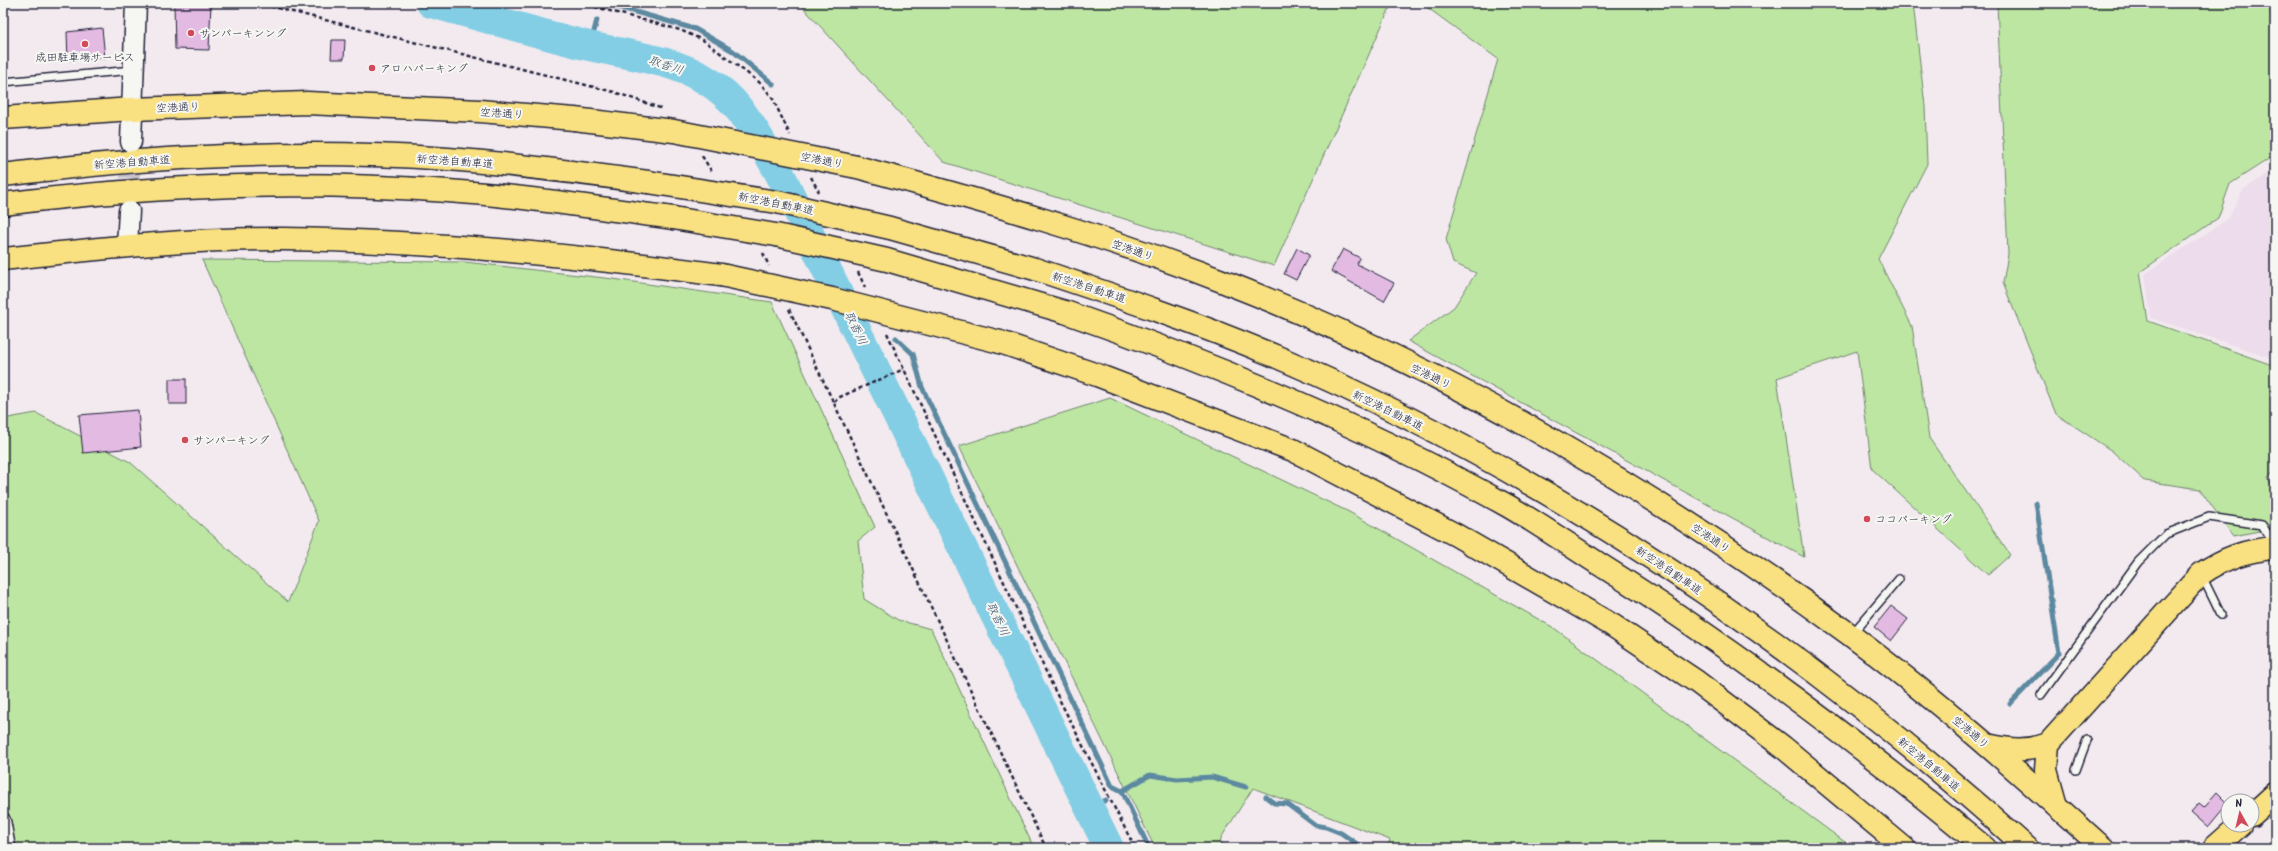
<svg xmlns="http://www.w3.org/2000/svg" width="2278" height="851" font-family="Kalam,'Klee One',sans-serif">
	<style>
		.built { fill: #eddceb }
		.green { fill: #bde6a2; stroke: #70846e }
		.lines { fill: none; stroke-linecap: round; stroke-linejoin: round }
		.stream { stroke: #5c89a0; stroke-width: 5 }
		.river { stroke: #83cee4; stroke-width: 30 }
		.building { fill: #e2bae2; stroke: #22223b }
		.secondary-tunnel { stroke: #c8c2cb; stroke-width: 20; stroke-dasharray: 20 10; stroke-linecap: butt }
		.lane-casing { stroke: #22223b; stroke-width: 10 }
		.street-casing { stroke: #22223b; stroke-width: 17 }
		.secondary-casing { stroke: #22223b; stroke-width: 23 }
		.primary-casing { stroke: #22223b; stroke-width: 25 }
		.highway-casing { stroke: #22223b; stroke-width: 25 }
		.path { stroke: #22223b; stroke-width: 2.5; stroke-dasharray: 4 3; stroke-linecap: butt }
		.lane { stroke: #f6f6f2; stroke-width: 7 }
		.street { stroke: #f6f6f2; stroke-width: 14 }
		.secondary { stroke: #f6f6f2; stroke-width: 20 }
		.primary { stroke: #f9e181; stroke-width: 22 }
		.highway { stroke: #f9e181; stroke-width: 22 }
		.highway-bridge-casing { stroke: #22223b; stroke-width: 25; stroke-linecap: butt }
		.highway-bridge { stroke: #f9e181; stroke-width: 22 }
		.poi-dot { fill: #d1495b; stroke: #f6f6f2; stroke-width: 1.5 }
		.labels { text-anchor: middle; stroke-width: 4; stroke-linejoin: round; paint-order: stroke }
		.poi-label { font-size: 11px; fill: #22223b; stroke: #f6f6f2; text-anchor: start }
		.street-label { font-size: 11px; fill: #22223b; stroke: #f6f6f2 }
		.water-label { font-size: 12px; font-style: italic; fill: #3f566e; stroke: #f6f6f2 }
	</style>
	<rect width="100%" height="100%" fill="#f2eaef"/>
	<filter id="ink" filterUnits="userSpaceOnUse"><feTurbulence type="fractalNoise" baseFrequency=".025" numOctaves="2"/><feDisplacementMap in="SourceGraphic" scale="8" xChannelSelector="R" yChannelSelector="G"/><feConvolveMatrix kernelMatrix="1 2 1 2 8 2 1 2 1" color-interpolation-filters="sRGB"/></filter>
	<g filter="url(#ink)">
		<polygon class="built" points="2275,169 2275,359 2151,318 2145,274 2228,219 2244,189"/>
		<g class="green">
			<polygon points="799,3 1392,3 1274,266 944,162"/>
			<polygon points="1421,3 1913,3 1925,106 1927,164 1878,259 1912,326 1929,438 2010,555 1988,575 1872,469 1857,351 1777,378 1804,557 1408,341 1454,307 1476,273 1453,263 1446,239 1498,59"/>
			<polygon points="1997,3 2262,3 2275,17 2275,155 2230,184 2218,218 2140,272 2148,321 2275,366 2275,470 2268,478 2275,493 2275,528 2233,536 2200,489 2145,481 2112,451 2056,414 2003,283 2008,254"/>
			<polygon points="202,260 465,262 613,279 772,302 875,527 858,541 864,599 898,620 931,629 1034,848 3,848 3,419 36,413 130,462 288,602 319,521"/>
			<polygon points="1110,398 1349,512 1554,628 1853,848 1387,848 1390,840 1253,788 1221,838 1220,848 1161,848 1154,846 959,446"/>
		</g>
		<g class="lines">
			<g class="stream">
				<polyline points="604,3 695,29 733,51 773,84"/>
				<polyline points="590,46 597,20"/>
				<polyline points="896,338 913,354 922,387 1112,786 1122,791 1149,848"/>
				<polyline points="2010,704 2059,653 2036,503"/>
				<polyline points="1122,791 1150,775 1177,779 1212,777 1246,787"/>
				<polyline points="1266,797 1274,803 1287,804 1315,825 1326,827 1341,833 1363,848"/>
				<polyline points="1090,808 1106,800"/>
			</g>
			<path class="river" d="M431,3c53,14 105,30 158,43 47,11 98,14 136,48 23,21 39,53 55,80l329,674"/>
		</g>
		<g class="building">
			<polygon points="174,3 211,3 209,50 175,49"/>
			<polygon points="102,28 105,58 68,60 67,32"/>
			<polygon points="332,40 345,40 344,59 331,59"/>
			<polygon points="1297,248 1309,255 1296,280 1284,274"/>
			<polygon points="1343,249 1360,258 1357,264 1394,283 1384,301 1331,271"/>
			<rect x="169" y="379" width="17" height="25"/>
			<polygon points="138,410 141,447 83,453 79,415"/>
			<polygon points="1891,606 1908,619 1891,641 1874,627"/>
			<polygon points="2217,792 2228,803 2208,827 2191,812 2199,803 2204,807"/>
		</g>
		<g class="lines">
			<polyline class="secondary-tunnel" points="129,208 131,146"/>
			<g class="lane-casing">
				<g id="lane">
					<polyline points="3,82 133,70"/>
					<polyline points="2202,576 2221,615"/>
					<polyline points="1852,634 1899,579"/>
					<polyline points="2041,695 2138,562 2166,534 2209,517 2262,525 2275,545"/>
					<polyline points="2076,770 2087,740"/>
				</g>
			</g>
			<g class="street-casing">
				<polyline id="street" points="3,820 8,848"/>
			</g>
			<g class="secondary-casing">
				<g id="secondary">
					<polyline points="131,142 136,3"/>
					<polyline points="127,245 129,211"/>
				</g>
			</g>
			<g class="primary-casing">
				<g id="primary">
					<polyline points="2252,815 2275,794"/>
					<polyline points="2214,848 2240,825"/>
				</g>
			</g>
			<g class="highway-casing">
				<g id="highway">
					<polyline points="3,118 132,109 307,103 480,111 574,119"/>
					<path d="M857,167c123,33 246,68 365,114 222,86 436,212 627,353 89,66 172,140 254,214"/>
					<path d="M3,175c147,-19 297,-27 445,-16 67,5 134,14 200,23"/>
					<path d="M3,204c145,-18 300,-24 445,-13 75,5 150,17 225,27"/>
					<path d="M3,259c92,-10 188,-21 281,-20 147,2 292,16 437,36"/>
					<path d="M1035,269c81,27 162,54 240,87 276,118 530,291 752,492"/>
					<path d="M1065,312c152,53 302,115 443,194 31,18 61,39 91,58 136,85 263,182 386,284"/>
					<polyline points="1000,342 1097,375 1293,450 1456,535 1612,625 1697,682 1783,747 1904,848"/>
					<polyline points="2048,744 2046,770 2056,806"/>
					<path d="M1987,745c21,5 41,7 61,-1l153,-170c23,-16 45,-24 74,-26"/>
				</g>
			</g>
			<g class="path">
				<polyline points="257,3 614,92 663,109"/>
				<polyline points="581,3 680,30 703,40 759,82 772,97 790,135"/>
				<polyline points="702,156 712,172"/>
				<polyline points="811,177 819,192"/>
				<polyline points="763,253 769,266"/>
				<polyline points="858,272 865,287"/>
				<polyline points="789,309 1046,848"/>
				<polyline points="887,333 1056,693 1135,848"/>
				<polyline points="834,402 840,397 904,369"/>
			</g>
			<use href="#lane" class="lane"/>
			<use href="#street" class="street"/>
			<use href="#secondary" class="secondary"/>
			<use href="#primary" class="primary"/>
			<use href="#highway" class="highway"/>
			<g class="highway-bridge-casing">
				<g id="highway-bridge">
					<polyline points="574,119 674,131 857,167"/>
					<polyline points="648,182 777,202 890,228 1035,269"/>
					<polyline points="673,218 776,235 887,260 1065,312"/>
					<polyline points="721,275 832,299 1000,342"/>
				</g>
			</g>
			<use href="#highway-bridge" class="highway-bridge"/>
		</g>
	</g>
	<g class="poi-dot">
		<circle cx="191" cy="33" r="4"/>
		<circle cx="85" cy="44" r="4"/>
		<circle cx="372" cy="68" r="4"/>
		<circle cx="185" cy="440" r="4"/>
		<circle cx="1867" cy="519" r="4"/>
	</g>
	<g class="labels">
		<g class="poi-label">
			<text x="199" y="37">サンパーキンング</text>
			<text x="85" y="61" text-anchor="middle">成田駐車場サービス</text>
			<text x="380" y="72">アロハパーキング</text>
			<text x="193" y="444">サンパーキング</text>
			<text x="1875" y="523">ココパーキング</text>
		</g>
		<g class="street-label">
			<text transform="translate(178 107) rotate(-2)" y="4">空港通り</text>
			<text transform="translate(502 113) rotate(4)" y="4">空港通り</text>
			<text transform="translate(822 160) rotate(11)" y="4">空港通り</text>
			<text transform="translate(455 161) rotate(4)" y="4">新空港自動車道</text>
			<text transform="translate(132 162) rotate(-4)" y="4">新空港自動車道</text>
			<text transform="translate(776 203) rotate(11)" y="4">新空港自動車道</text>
			<text transform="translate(1133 250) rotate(19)" y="4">空港通り</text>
			<text transform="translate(1089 287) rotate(18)" y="4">新空港自動車道</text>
			<text transform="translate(1431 376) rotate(26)" y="4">空港通り</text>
			<text transform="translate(1388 410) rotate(26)" y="4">新空港自動車道</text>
			<text transform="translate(1711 538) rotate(34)" y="4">空港通り</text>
			<text transform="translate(1669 570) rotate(34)" y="4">新空港自動車道</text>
			<text transform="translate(1971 732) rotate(40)" y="4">空港通り</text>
			<text transform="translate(1929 764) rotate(40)" y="4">新空港自動車道</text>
		</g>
		<g class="water-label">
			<text transform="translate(666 65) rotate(18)" y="4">取香川</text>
			<text transform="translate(856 328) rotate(64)" y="4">取香川</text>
			<text transform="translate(998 619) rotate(64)" y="4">取香川</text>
		</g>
	</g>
	<rect width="2278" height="851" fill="none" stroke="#f6f6f2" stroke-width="16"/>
	<rect x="8" y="8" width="2262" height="835" fill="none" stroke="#22223b" stroke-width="1.5" filter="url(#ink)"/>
	<g transform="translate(2240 813) rotate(352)"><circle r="19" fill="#f6f6f2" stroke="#a1a1a9"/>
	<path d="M0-3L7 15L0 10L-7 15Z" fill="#d1495b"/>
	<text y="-6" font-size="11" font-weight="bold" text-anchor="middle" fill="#22223b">N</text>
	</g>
</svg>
